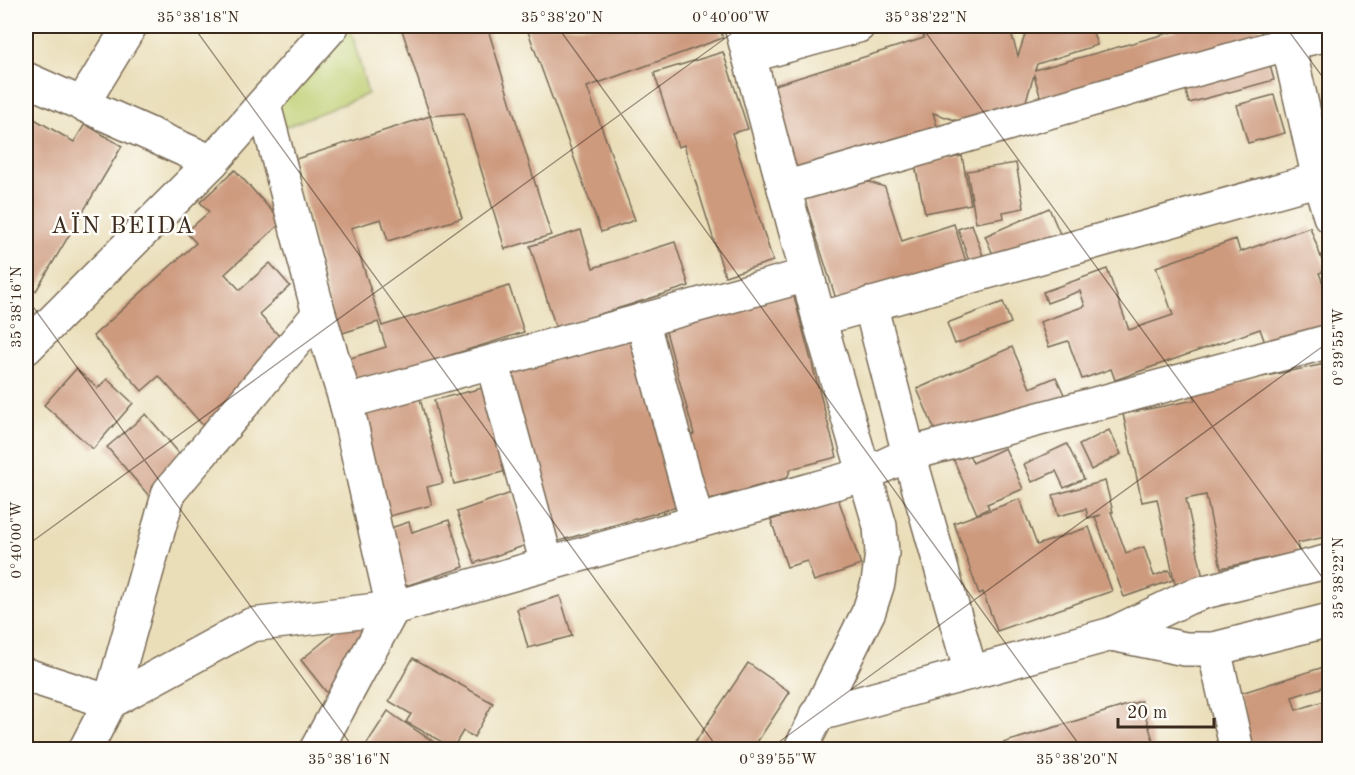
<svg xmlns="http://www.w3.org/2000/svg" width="1355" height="775" font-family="'Old Standard TT',serif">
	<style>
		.green { fill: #becd6f; stroke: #7c7c46; stroke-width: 1.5 }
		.building { fill: #cd9a7e }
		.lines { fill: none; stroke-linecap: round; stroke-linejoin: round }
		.minor-casing { stroke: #786954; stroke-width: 36 }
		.major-casing { stroke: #786954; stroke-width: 36 }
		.minor { stroke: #fff; stroke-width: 33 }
		.major { stroke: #fff; stroke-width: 33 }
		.ticks { fill: none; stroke: #3b2a1e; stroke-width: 1.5; stroke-opacity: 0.45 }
		.labels { text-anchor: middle; stroke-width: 5; stroke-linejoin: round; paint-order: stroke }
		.quarter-label { font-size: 24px; letter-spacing: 1.5px; fill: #3b2a1e; stroke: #fdfcf7 }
		.neatline { fill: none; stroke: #3b2a1e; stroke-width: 2 }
		.ticks-label { font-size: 15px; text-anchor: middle; fill: #3b2a1e }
	</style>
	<rect width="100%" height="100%" fill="#fdfcf7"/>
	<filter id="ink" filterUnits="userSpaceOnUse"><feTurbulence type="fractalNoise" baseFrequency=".0167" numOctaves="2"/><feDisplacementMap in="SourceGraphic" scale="12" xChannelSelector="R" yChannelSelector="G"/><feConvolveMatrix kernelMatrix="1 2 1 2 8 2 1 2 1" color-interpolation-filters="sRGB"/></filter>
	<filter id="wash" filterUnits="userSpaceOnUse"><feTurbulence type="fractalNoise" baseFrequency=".008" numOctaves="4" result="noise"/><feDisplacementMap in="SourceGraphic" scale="24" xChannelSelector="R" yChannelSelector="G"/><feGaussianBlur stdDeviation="1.35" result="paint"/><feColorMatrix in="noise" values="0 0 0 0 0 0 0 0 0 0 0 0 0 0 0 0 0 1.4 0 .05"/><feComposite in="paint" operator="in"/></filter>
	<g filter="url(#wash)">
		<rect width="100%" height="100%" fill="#eadeb9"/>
		<polygon class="green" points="350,26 368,94 283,128 275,107"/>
		<g id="blocks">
			<g class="building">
				<polygon points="416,26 487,26 551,235 505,249 464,113 430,116 402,30"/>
				<polygon points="526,26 719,26 723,38 587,87 635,220 601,232"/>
				<polygon points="920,26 1009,26 1018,56 1028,26 1091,26 1097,45 1037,64 1035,70 1176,31 1175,26 1259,26 1274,80 1189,103 1182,76 1045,113 1034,75 1014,139 933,113 942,142 836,172 885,187 902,241 954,224 971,277 842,318 769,87 924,38"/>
				<polygon points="723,52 748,129 732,133 773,261 725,276 684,145 678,147 654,73"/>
				<polygon points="1274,95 1285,133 1248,143 1237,105"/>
				<polygon points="430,116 462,218 388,241 381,219 351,228 382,326 509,286 524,332 349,387 341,361 386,347 378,322 336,335 296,159"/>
				<polygon points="31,117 74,142 85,124 122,146 36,291 26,285 26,127"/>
				<polygon points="962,156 971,204 925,213 915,165"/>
				<polygon points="1016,163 1024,208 1003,212 1004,218 976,223 967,171"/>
				<polygon points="235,170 282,222 225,274 240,290 270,263 290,286 259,314 301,360 214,438 159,376 142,391 93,336 196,243 186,232 209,212 200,202"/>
				<polygon points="1049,208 1069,255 1005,282 985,236"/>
				<polygon points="972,224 988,271 974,276 958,229"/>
				<polygon points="1310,227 1326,271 1319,273 1330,301 1330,335 1270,357 1260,329 1115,380 1111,369 1082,379 1068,341 1049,347 1040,322 1085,306 1080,291 1047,303 1043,292 1107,269 1129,330 1173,315 1156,267 1236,239 1240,252"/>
				<polygon points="581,230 593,268 675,242 689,286 556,328 530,246"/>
				<polygon points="793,293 837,457 791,469 787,478 700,502 683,437 694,434 665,328"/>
				<polygon points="1003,302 1011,323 955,344 947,323"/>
				<polygon points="634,334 684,505 555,542 506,371"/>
				<polygon points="1012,347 1030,388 1056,377 1068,403 966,448 973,463 1005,448 1023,489 987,504 989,508 977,514 952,456 947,458 917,389"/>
				<polygon points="1330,363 1330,536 1297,543 1299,552 1221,568 1206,495 1186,499 1203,578 1175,584 1157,499 1142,502 1123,414 1195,400 1193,391"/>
				<polygon points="76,369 98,388 107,379 133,403 93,449 44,405"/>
				<polygon points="491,386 511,470 454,484 434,400"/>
				<polygon points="419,395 443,483 427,487 432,505 378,519 355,412"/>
				<polygon points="146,414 195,472 156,504 107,447"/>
				<polygon points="1109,430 1121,454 1091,470 1079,445"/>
				<polygon points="1067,444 1084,479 1064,488 1056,471 1032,482 1024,464"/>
				<polygon points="1105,481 1113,512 1111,512 1126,553 1144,547 1154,576 1169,570 1173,580 1124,597 1095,517 1101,515 1088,518 1086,509 1058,516 1053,495"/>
				<polygon points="511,493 529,544 475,563 457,512"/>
				<polygon points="838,498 861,565 814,581 807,561 787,567 771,520"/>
				<polygon points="1020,499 1037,545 1089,527 1112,591 997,631 983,592 979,594 954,523"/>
				<polygon points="449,520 464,567 399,588 381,531 409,522 412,532"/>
				<polygon points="560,596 572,636 528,648 517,609"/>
				<polygon points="356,615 373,637 331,698 301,660"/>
				<polygon points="413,658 493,703 474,737 463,731 453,748 406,722 411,714 389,701"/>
				<polygon points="748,663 790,692 752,750 690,750"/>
				<polygon points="1330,665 1330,685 1292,697 1296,710 1330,699 1330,750 1251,750 1238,694"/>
				<polygon points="1141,701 1156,750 983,750 983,749"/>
				<polygon points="388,711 399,719 446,750 373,750 366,745"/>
			</g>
		</g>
	</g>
	<g filter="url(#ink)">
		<use href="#blocks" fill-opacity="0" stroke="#786954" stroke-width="1.5"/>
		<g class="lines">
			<g class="minor-casing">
				<g id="minor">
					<polyline points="741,26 819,319 880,526 882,553 878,583 869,611 800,750"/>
					<polyline points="1284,26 1319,179 1330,216"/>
					<polyline points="749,56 858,26"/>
					<polyline points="26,79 212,162"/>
					<polyline points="82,104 130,26"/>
					<polyline points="264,105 319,314 346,402 393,608 316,750"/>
					<polyline points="784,188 1289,43 1330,34"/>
					<polyline points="870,304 909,454 971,673"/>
					<polyline points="819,319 1330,176"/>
					<polyline points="642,320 697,522"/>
					<polyline points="26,348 212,162 332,26"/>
					<polyline points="492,362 547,564"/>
					<polyline points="346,402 807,275"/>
					<polyline points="1214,649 1237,750"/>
					<polyline points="26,675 110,702 251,625 393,608 866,474 909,454 1330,341"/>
					<polyline points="85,750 110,702 169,492 319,314"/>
				</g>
			</g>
			<g class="major-casing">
				<g id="major">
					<polyline points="1112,634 1185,649 1214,649 1330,620"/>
					<polyline points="816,715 1112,634 1187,598 1204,592 1330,561"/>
				</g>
			</g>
			<use href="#minor" class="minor"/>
			<use href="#major" class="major"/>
		</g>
	</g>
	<path class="ticks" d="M193,26l526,724M557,26l526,724M921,26l409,562M1285,26l45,61M26,297l329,453M26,546l716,-520M768,750l562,-409"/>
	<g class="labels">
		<g class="quarter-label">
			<text x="123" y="233">AÏN BEIDA</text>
		</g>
	</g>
	<rect width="1355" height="775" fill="none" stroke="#fdfcf7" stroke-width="66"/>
	<path d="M1118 718v9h96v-9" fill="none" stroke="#3b2a1e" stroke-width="3"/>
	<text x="1127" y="718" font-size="18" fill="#3b2a1e" stroke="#fdfcf7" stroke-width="4.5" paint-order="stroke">20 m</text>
	<rect x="33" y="33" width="1289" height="709" class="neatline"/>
	<g class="ticks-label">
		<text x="198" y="22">35°38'18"N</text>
		<text x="562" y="22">35°38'20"N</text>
		<text x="731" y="22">0°40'00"W</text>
		<text x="926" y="22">35°38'22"N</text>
		<text transform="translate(16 307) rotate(-90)" y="5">35°38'16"N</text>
		<text transform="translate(1338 347) rotate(-90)" y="5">0°39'55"W</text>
		<text transform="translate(16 540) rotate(-90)" y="5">0°40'00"W</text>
		<text transform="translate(1338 578) rotate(-90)" y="5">35°38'22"N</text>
		<text x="349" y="764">35°38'16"N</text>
		<text x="778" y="764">0°39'55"W</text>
		<text x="1077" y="764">35°38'20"N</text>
	</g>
</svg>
